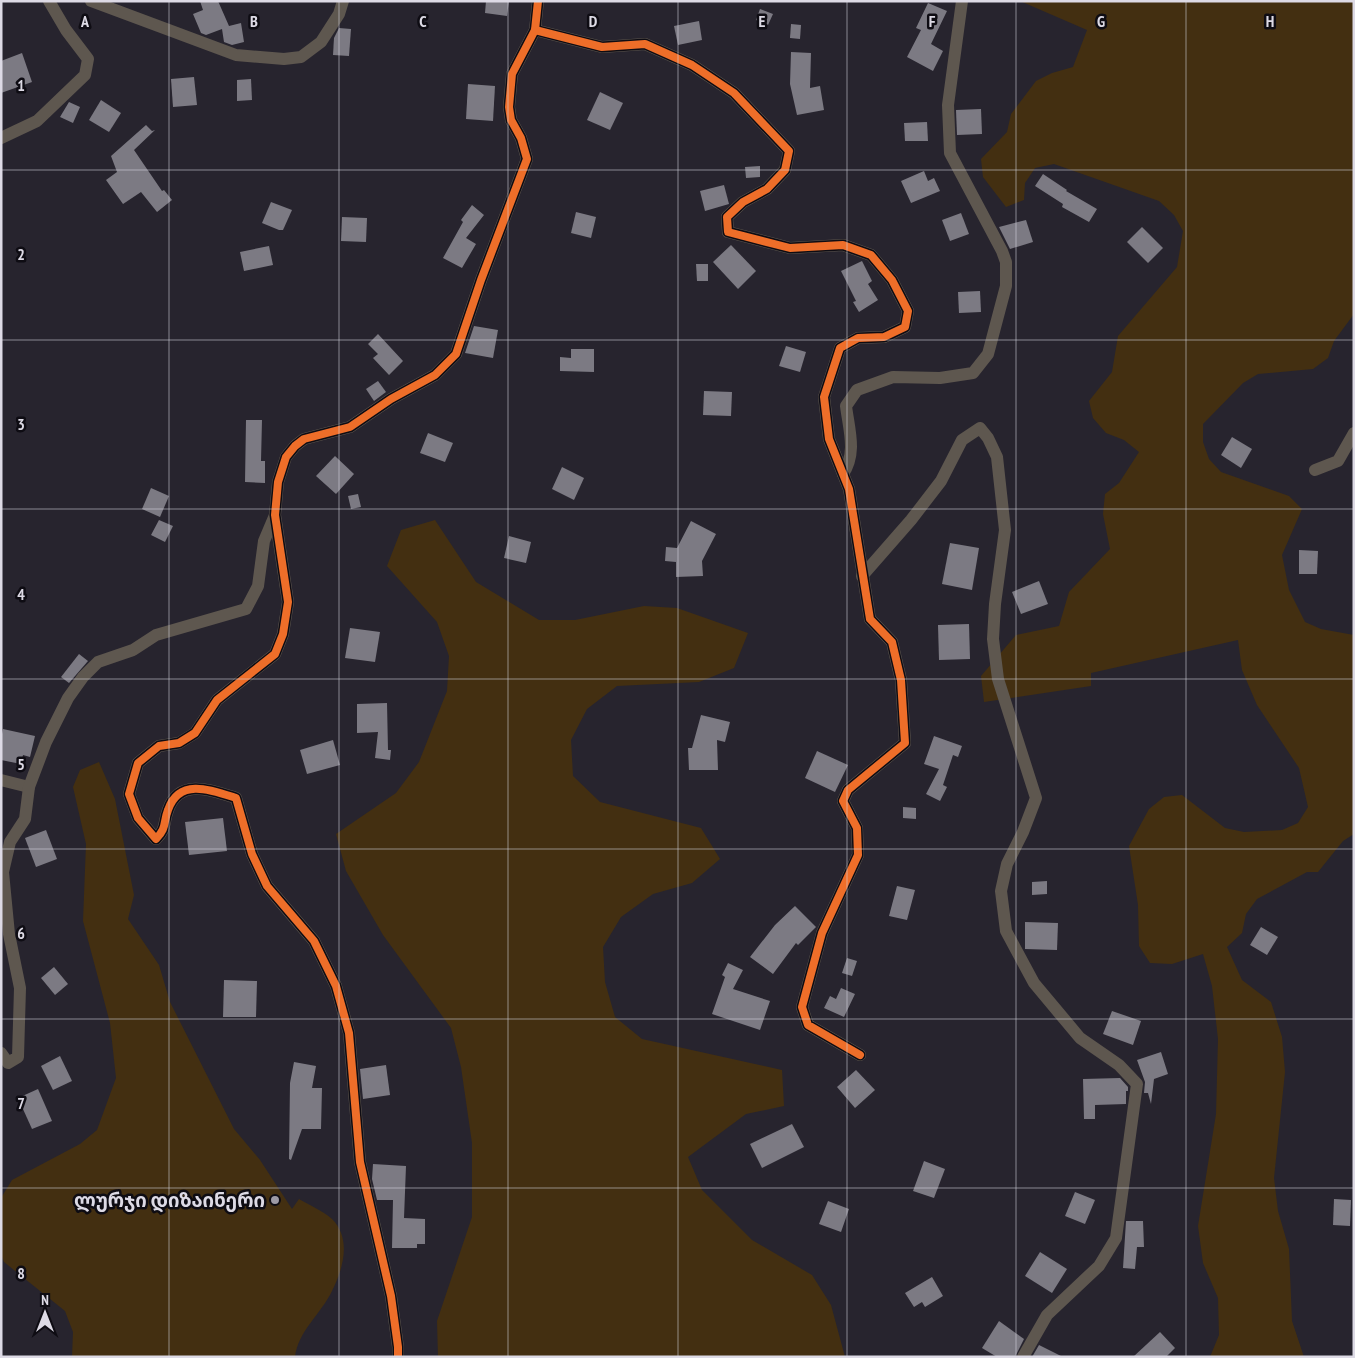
<svg xmlns="http://www.w3.org/2000/svg" width="1355" height="1358" font-family="'PT Sans Narrow','Noto Sans Georgian',sans-serif">
	<style>
		.green { fill: #432f11 }
		.building { fill: #7c7a83 }
		.lines { fill: none; stroke-linecap: round; stroke-linejoin: round }
		.street { stroke: #5e574f; stroke-width: 12 }
		.cycleway-casing { stroke: #0e0c13; stroke-width: 11 }
		.cycleway { stroke: #ee6e29; stroke-width: 8 }
		.grid { fill: none; stroke: #dddae5; stroke-width: 1; stroke-opacity: 0.55 }
		.poi-dot { fill: #9d9aa5; stroke: #0e0c13; stroke-width: 2 }
		.labels { text-anchor: middle; stroke-width: 5; stroke-linejoin: round; paint-order: stroke }
		.poi-label { font-size: 19px; font-weight: bold; fill: #dddae5; stroke: #0e0c13; text-anchor: end }
		.grid-label { font-size: 16px; text-anchor: middle; font-weight: bold; fill: #dddae5; stroke: #0e0c13; stroke-width: 5; stroke-linejoin: round; paint-order: stroke }
	</style>
	<rect width="100%" height="100%" fill="#27242e"/>
	<g class="green">
		<polygon points="1020,1 1354,1 1354,314 1334,341 1328,358 1313,369 1258,374 1243,383 1203,424 1203,442 1209,459 1221,472 1289,496 1302,509 1282,555 1289,590 1305,622 1321,629 1354,635 1354,834 1343,841 1318,872 1307,872 1257,899 1246,914 1242,933 1227,947 1242,980 1271,1002 1282,1037 1285,1072 1274,1178 1278,1211 1289,1249 1292,1321 1304,1357 1210,1357 1219,1335 1218,1298 1203,1263 1198,1226 1216,1114 1218,1039 1212,986 1203,954 1172,964 1150,963 1139,946 1138,905 1129,846 1149,809 1164,797 1182,795 1225,828 1244,832 1282,830 1298,823 1308,807 1299,768 1257,705 1242,670 1238,640 1091,673 1091,686 984,702 981,676 1016,635 1059,626 1069,592 1110,549 1103,514 1105,494 1119,483 1139,452 1124,440 1106,433 1093,418 1089,401 1112,372 1118,336 1177,267 1183,231 1174,215 1159,201 1054,164 1035,168 1025,183 1024,200 1006,207 983,177 981,159 1007,132 1011,114 1036,81 1052,73 1073,67 1087,30"/>
		<polygon points="435,520 476,582 539,620 575,620 644,606 677,608 748,633 734,668 699,682 617,686 587,709 571,740 573,776 600,802 701,828 720,859 692,883 653,894 621,917 603,947 605,982 615,1017 642,1039 782,1070 784,1106 746,1114 688,1157 702,1190 752,1240 812,1275 831,1305 845,1357 438,1357 437,1321 472,1217 472,1143 461,1067 451,1028 383,935 346,871 336,834 396,793 419,762 447,691 449,656 437,622 387,566 401,530"/>
		<path d="M99,762l16,37 19,96 -6,24 31,46 11,37 64,127 26,31 32,49 7,-10c10,6 24,12 33,20 20,20 11,50 0,72 -11,23 -34,40 -37,66h-223l1,-25 -8,-21 -61,-49 -3,-7v-57l11,-18 68,-36 17,-14 19,-52 -6,-55 -27,-102 3,-77 -13,-57 7,-17z"/>
	</g>
	<g class="building">
		<polygon points="200,1 218,1 229,26 241,23 244,42 232,45 224,42 222,29 206,35 201,33 193,14 203,10"/>
		<polygon points="486,1 509,1 507,16 485,13"/>
		<polygon points="928,3 947,11 931,44 943,51 933,71 907,57 921,30 916,28"/>
		<polygon points="760,9 773,14 768,25 756,20"/>
		<polygon points="699,21 702,40 678,45 674,26"/>
		<polygon points="791,24 801,25 800,39 790,38"/>
		<polygon points="339,28 351,29 349,56 333,55 334,38"/>
		<polygon points="791,52 811,53 810,88 820,86 824,110 797,115 790,84"/>
		<polygon points="22,53 32,82 1,93 1,61"/>
		<polygon points="194,77 197,105 173,107 171,79"/>
		<polygon points="251,79 252,100 237,101 237,80"/>
		<polygon points="468,84 495,86 493,121 466,119"/>
		<polygon points="600,92 623,103 610,130 587,120"/>
		<polygon points="101,100 121,113 109,132 89,120"/>
		<polygon points="69,102 80,107 73,123 60,117"/>
		<polygon points="981,109 982,134 957,135 956,110"/>
		<polygon points="927,122 928,141 905,141 904,123"/>
		<polygon points="146,125 152,131 155,130 134,150 162,191 164,190 172,200 157,212 141,192 123,204 106,180 117,172 111,156"/>
		<polygon points="760,166 760,177 746,178 745,167"/>
		<polygon points="924,171 928,181 934,178 940,191 911,203 901,181"/>
		<polygon points="1043,174 1067,190 1066,191 1097,209 1089,222 1062,207 1063,204 1035,186"/>
		<polygon points="724,185 729,204 705,211 700,191"/>
		<polygon points="271,202 292,210 283,230 279,230 262,223"/>
		<polygon points="472,205 484,215 466,238 476,244 462,268 443,258 463,222 461,220"/>
		<polygon points="576,212 596,217 591,238 571,233"/>
		<polygon points="961,213 969,234 950,241 942,220"/>
		<polygon points="342,217 367,218 366,242 341,241"/>
		<polygon points="1026,220 1033,242 1010,249 999,227"/>
		<polygon points="1142,227 1163,248 1148,263 1127,242"/>
		<polygon points="731,245 756,271 738,289 713,262"/>
		<polygon points="269,246 273,265 244,271 240,252"/>
		<polygon points="862,261 872,281 868,284 878,300 859,312 853,302 856,301 841,271"/>
		<polygon points="696,264 708,264 708,281 697,281"/>
		<polygon points="980,291 981,312 959,313 958,292"/>
		<polygon points="474,326 498,330 493,358 465,353"/>
		<polygon points="378,334 403,361 389,375 373,358 378,354 368,344"/>
		<polygon points="786,346 806,352 800,372 779,366"/>
		<polygon points="571,349 594,349 594,372 560,371 560,357 571,358"/>
		<polygon points="378,381 386,392 374,401 366,389"/>
		<polygon points="704,391 732,392 731,416 703,415"/>
		<polygon points="246,420 262,420 261,461 265,461 265,483 245,482"/>
		<polygon points="428,433 453,443 445,462 420,453"/>
		<polygon points="1232,437 1252,449 1241,468 1221,455"/>
		<polygon points="335,456 354,474 336,494 316,476"/>
		<polygon points="562,467 584,478 574,500 552,489"/>
		<polygon points="151,488 169,496 160,517 142,509"/>
		<polygon points="358,494 361,507 351,509 348,496"/>
		<polygon points="159,520 173,526 165,542 151,535"/>
		<polygon points="691,521 716,534 702,561 703,576 676,577 676,562 665,561 666,547 677,548"/>
		<polygon points="509,536 531,542 526,563 504,558"/>
		<polygon points="950,543 979,548 972,590 942,584"/>
		<polygon points="1299,550 1318,551 1317,574 1299,574"/>
		<polygon points="1039,581 1048,604 1021,614 1012,592"/>
		<polygon points="969,624 970,659 939,660 938,625"/>
		<polygon points="350,628 380,632 375,662 345,658"/>
		<polygon points="79,654 88,661 69,683 61,677"/>
		<polygon points="387,703 388,750 391,750 390,760 375,758 378,732 357,733 357,704"/>
		<polygon points="701,715 730,722 725,742 717,740 718,770 689,770 688,748 692,748"/>
		<polygon points="3,729 35,736 30,757 23,755 21,764 1,760 1,739"/>
		<polygon points="934,736 962,746 958,757 953,755 943,785 947,787 940,801 926,794 939,769 924,764"/>
		<polygon points="333,740 340,765 307,774 300,750"/>
		<polygon points="817,751 848,765 835,792 805,778"/>
		<polygon points="903,807 916,808 916,819 903,818"/>
		<polygon points="223,818 227,851 189,855 185,822"/>
		<polygon points="46,830 57,859 36,867 25,838"/>
		<polygon points="1047,881 1047,894 1032,895 1032,882"/>
		<polygon points="897,886 915,890 907,920 889,916"/>
		<polygon points="795,906 816,927 798,945 796,943 773,974 750,957 775,925"/>
		<polygon points="1025,922 1058,923 1057,950 1025,949"/>
		<polygon points="1261,927 1278,937 1267,955 1250,945"/>
		<polygon points="847,958 857,961 852,976 842,973"/>
		<polygon points="728,963 743,970 733,989 770,1001 760,1030 712,1014 725,977 722,975"/>
		<polygon points="54,967 68,984 55,995 41,978"/>
		<polygon points="224,980 257,981 256,1017 223,1017"/>
		<polygon points="841,988 855,994 844,1017 824,1008 830,996 836,999"/>
		<polygon points="1112,1011 1141,1021 1133,1045 1103,1034"/>
		<polygon points="1161,1052 1168,1074 1154,1079 1151,1104 1148,1093 1144,1093 1145,1082 1137,1060"/>
		<polygon points="60,1056 72,1081 53,1090 41,1066"/>
		<polygon points="294,1062 316,1066 312,1088 322,1088 321,1129 302,1129 291,1160 289,1159 290,1083"/>
		<polygon points="386,1065 390,1095 363,1099 360,1069"/>
		<polygon points="856,1070 875,1090 855,1108 837,1087"/>
		<polygon points="1120,1078 1128,1087 1128,1091 1126,1091 1126,1104 1095,1105 1095,1119 1084,1119 1083,1079"/>
		<polygon points="38,1089 52,1121 32,1129 18,1098"/>
		<polygon points="792,1124 804,1147 762,1168 750,1144"/>
		<polygon points="924,1161 945,1169 934,1198 913,1191"/>
		<polygon points="373,1164 406,1166 404,1218 425,1219 425,1244 417,1244 417,1248 392,1248 393,1200 377,1200 372,1179"/>
		<polygon points="1075,1192 1095,1200 1085,1224 1065,1216"/>
		<polygon points="1334,1199 1351,1200 1350,1226 1333,1225"/>
		<polygon points="828,1201 849,1209 841,1232 819,1224"/>
		<polygon points="1126,1221 1143,1221 1144,1247 1137,1247 1135,1269 1123,1268"/>
		<polygon points="1040,1252 1067,1269 1052,1293 1025,1276"/>
		<polygon points="932,1277 943,1296 925,1307 922,1302 914,1307 905,1293"/>
		<polygon points="999,1321 1024,1339 1015,1357 997,1357 982,1348"/>
		<polygon points="1160,1332 1175,1348 1166,1357 1133,1357"/>
		<polygon points="1039,1345 1063,1357 1032,1357"/>
	</g>
	<g class="lines">
		<g class="street">
			<polyline points="91,1 236,55 284,59 301,57 321,42 339,14 343,1"/>
			<polyline points="535,30 602,47 645,44 692,65 734,93 789,151 785,170 767,189 743,202 727,217 728,232 790,248 843,245 871,255 892,280 908,311 905,327 884,337 858,338 840,348 824,397 829,439 849,489 870,619 892,642 901,680 905,743 848,790 843,801 857,828 858,855 822,933 802,1007 808,1025 860,1055"/>
			<polyline points="1,138 37,121 85,75 88,59 66,30 49,1"/>
			<polyline points="1315,470 1338,461 1354,433"/>
			<path d="M843,474c14,-21 6,-44 3,-68l11,-16 36,-13 47,1 33,-5 15,-19 18,-68v-24l-4,-11 -52,-98 -2,-48 14,-104"/>
			<polyline points="862,576 911,520 941,481 962,440 980,428 988,438 997,457 1005,530 995,604 993,639 998,679 1036,798 1023,832 1007,864 1001,891 1006,931 1034,983 1080,1038 1119,1065 1137,1084 1116,1238 1099,1266 1047,1315 1023,1357"/>
			<polyline points="1,780 29,787"/>
			<polyline points="1,1053 8,1063 18,1057 20,988 9,934 3,872 10,842 25,819 29,787 46,742 68,698 83,677 98,662 133,650 156,635 246,609 258,586 264,541 275,515"/>
			<path d="M398,1357v-10l-7,-51 -31,-134 -11,-129 -13,-47 -22,-45 -47,-55 -15,-32 -16,-56c-24,-8 -57,-21 -68,12 -5,13 -1,18 -12,29l-18,-21 -9,-24 9,-31 21,-17 20,-3 16,-10 22,-33 58,-46 8,-20 5,-32 -13,-87 3,-33 8,-25 9,-11 9,-7 46,-12 41,-28 44,-24 21,-21 25,-74 46,-121 -6,-21 -10,-18 -2,-13 3,-33 23,-44 3,-29"/>
		</g>
		<g class="cycleway-casing">
			<g id="cycleway">
				<polyline points="535,30 602,47 645,44 692,65 734,93 789,151 785,170 767,189 743,202 727,217 728,232 790,248 843,245 871,255 892,280 908,311 905,327 884,337 858,338 840,348 824,397 829,439 849,489 870,619 892,642 901,680 905,743 848,790 843,801 857,828 858,855 822,933 802,1007 808,1025 860,1055"/>
				<path d="M398,1357v-10l-7,-51 -31,-134 -11,-129 -13,-47 -22,-45 -47,-55 -15,-32 -16,-56c-24,-8 -57,-21 -68,12 -5,13 -1,18 -12,29l-18,-21 -9,-24 9,-31 21,-17 20,-3 16,-10 22,-33 58,-46 8,-20 5,-32 -13,-87 3,-33 8,-25 9,-11 9,-7 46,-12 41,-28 44,-24 21,-21 25,-74 46,-121 -6,-21 -10,-18 -2,-13 3,-33 23,-44 3,-29"/>
			</g>
		</g>
		<use href="#cycleway" class="cycleway"/>
	</g>
	<path class="grid" d="M169,1v1356M339,1v1356M508,1v1356M678,1v1356M847,1v1356M1016,1v1356M1186,1v1356M1,170h1353M1,340h1353M1,509h1353M1,679h1353M1,849h1353M1,1019h1353M1,1188h1353"/>
	<circle class="poi-dot" cx="275" cy="1200" r="5"/>
	<g class="labels">
		<g class="poi-label">
			<text x="265" y="1207">ლურჯი დიზაინერი</text>
		</g>
	</g>
	<g class="grid-label">
		<text x="85" y="27">A</text>
		<text x="254" y="27">B</text>
		<text x="423" y="27">C</text>
		<text x="593" y="27">D</text>
		<text x="762" y="27">E</text>
		<text x="932" y="27">F</text>
		<text x="1101" y="27">G</text>
		<text x="1270" y="27">H</text>
		<text x="21" y="91">1</text>
		<text x="21" y="260">2</text>
		<text x="21" y="430">3</text>
		<text x="21" y="600">4</text>
		<text x="21" y="770">5</text>
		<text x="21" y="939">6</text>
		<text x="21" y="1109">7</text>
		<text x="21" y="1279">8</text>
	</g>
	<rect width="1355" height="1358" fill="none" stroke="#dddae5" stroke-width="5"/>
	<g transform="translate(45 1313)" stroke="#0e0c13" stroke-width="4" paint-order="stroke">
	<path d="M0-4L9 19L0 12L-9 19Z" fill="#dddae5"/>
	<text y="-8" font-size="14" font-weight="bold" text-anchor="middle" fill="#dddae5">N</text>
	</g>
</svg>
